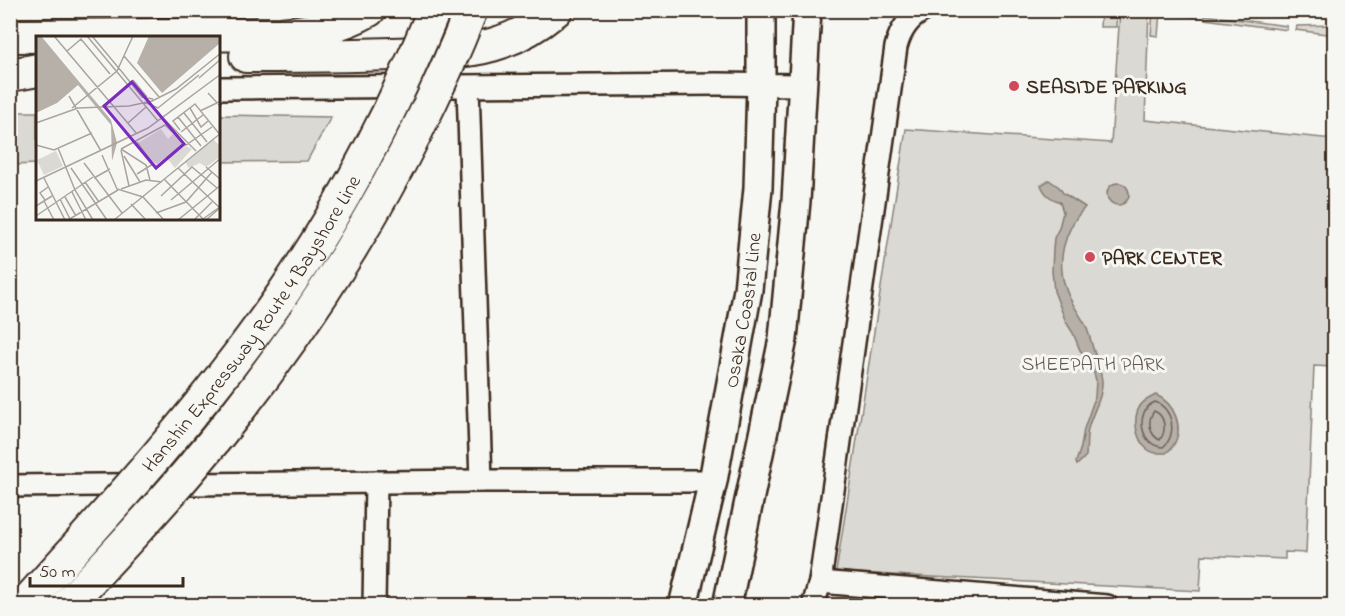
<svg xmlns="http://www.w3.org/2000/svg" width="1345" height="616" font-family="'Indie Flower',sans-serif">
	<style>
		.green { fill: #dad9d3; stroke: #8a8278; stroke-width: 1.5 }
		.water { fill: #b6b0a9; stroke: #857a71; stroke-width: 1.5 }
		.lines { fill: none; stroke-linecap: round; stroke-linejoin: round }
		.shore { stroke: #6c6056; stroke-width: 1.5 }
		.minor-casing { stroke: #3b2a1e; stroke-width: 26 }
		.major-casing { stroke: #3b2a1e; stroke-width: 32 }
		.highway-casing { stroke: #3b2a1e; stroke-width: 36 }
		.minor { stroke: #f6f6f2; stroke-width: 21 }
		.major { stroke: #f6f6f2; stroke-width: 27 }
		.highway { stroke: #f6f6f2; stroke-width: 32 }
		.highway-bridge-casing { stroke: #3b2a1e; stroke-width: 36; stroke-linecap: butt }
		.highway-bridge { stroke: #f6f6f2; stroke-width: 32 }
		.poi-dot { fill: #d1495b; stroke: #f6f6f2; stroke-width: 2 }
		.labels { text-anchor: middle; stroke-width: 6; stroke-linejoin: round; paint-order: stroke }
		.poi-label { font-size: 20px; font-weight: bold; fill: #3b2a1e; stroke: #f6f6f2; text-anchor: start }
		.street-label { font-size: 20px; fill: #3b2a1e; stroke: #f6f6f2 }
		.park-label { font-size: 20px; fill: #63564b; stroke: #f6f6f2 }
		.inset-road { fill: none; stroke: #aba49d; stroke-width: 1.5 }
		.view { fill: #7b2cbf; fill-opacity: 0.15; stroke: #7b2cbf; stroke-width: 3 }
		.inset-edge { fill: none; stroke: #3b2a1e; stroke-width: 3 }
	</style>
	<rect width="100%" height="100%" fill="#f6f6f2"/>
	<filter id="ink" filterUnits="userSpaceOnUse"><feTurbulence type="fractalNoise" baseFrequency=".0167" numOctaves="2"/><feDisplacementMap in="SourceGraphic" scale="12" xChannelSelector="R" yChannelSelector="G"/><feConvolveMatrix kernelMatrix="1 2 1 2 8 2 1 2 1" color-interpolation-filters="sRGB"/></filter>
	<g filter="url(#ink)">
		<g class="green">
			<polygon points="1149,10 1145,120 1333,139 1334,131 1334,367 1314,366 1306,553 1285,552 1285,559 1202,555 1200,591 836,572 906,129 1111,143 1120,11"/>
			<polygon points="1178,10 1196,13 1195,17 1160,13 1158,36 1151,35 1153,11"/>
			<polygon points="1101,11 1117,11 1116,27 1100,27"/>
			<polygon points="1205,15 1287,26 1287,30 1205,19"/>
			<polygon points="1334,25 1334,35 1296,30 1297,26"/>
			<polygon points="10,112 37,112 37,164 11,165"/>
			<polygon points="219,115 331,117 307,161 219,162"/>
		</g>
		<g class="water">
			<path d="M1049,180l10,7 4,6 22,14c-21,23 -30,55 -18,85 4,11 12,21 18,32 5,10 6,20 10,30 2,9 6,17 7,27 1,17 -10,31 -14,48 -2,8 -1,18 -2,27l-9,9 -1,-3 5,-15 3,-18 11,-32 1,-17 -5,-17 -11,-13 -7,-17 -7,-11 -12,-31 -2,-20 1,-22 1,-11 5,-10 4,-16 -3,-10c-10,-4 -15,-7 -19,-17z"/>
			<circle cx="1118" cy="194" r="11"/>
			<path d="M1156,395c18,8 29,32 17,51 -2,3 -5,5 -7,7 -7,0 -13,1 -19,-4 -11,-9 -15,-31 -7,-43 4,-6 10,-8 16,-11z"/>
		</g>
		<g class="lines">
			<g class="shore">
				<path d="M1155,402c18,6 23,33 8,45 -23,0 -29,-37 -8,-45z"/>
				<path d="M1154,411c11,4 13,19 6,29 -11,-5 -13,-20 -6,-29z"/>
			</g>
			<g class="minor-casing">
				<g id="minor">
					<polyline points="468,87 481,481"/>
					<polyline points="219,88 718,84 802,85"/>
					<polyline points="10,486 481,481 713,481"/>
					<polyline points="820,582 1107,606"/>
					<polyline points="374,606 376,482"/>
					<path d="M813,606l7,-24 76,-535c4,-16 12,-29 28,-37"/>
				</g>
			</g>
			<g class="major-casing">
				<g id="major">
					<path id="s1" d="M683,606l30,-125 35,-191 10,-102 3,-103v-75"/>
					<polyline points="727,606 783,339 796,201 807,10"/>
				</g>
			</g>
			<g class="highway-casing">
				<g id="highway">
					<path d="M10,36l271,-2c31,-3 60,-8 88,-24"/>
					<path d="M246,56c56,0 113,0 169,-3 28,-1 59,-1 86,-11 21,-7 38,-18 55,-32"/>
					<polyline points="10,75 38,70"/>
				</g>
			</g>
			<use href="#minor" class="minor"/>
			<use href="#major" class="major"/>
			<use href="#highway" class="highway"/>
			<g class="highway-bridge-casing">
				<g id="highway-bridge">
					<path id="s2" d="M23,606c91,-100 182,-200 259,-311 60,-88 112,-186 152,-285"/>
					<path d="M66,606c42,-45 84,-89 123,-135 116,-136 216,-294 282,-461"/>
				</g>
			</g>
			<use href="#highway-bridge" class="highway-bridge"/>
		</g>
	</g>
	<g class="poi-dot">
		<circle cx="1014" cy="86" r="6"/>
		<circle cx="1090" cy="257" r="6"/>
	</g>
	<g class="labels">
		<g class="poi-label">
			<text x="1026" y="93">SEASIDE PARKING</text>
			<text x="1102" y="264">PARK CENTER</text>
		</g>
		<g class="street-label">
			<text dy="7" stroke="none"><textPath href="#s1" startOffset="302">Osaka Coastal Line</textPath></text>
			<text dy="7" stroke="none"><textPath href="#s2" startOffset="364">Hanshin Expressway Route 4 Bayshore Line</textPath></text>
		</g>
		<g class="park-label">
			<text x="1093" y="370">SHEEPATH PARK</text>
		</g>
	</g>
	<g transform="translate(36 36)">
		<rect width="184" height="184" fill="#f6f6f2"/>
		<path d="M125,93l7,10 6,-6 8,11 10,5 -17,19 -9,-11 -9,7 -6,-4 -13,-17zM177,103l7,7v11l-14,10 -6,-4 -11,5 -4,-6zM20,115l7,15 -19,9 -7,-15z" fill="#dad9d3"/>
		<path d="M0,0h5l70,84 6,23 -5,18 -1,-36 -33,-40 -21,18 -21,10zM113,0h71v7l-58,50 -25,-30z" fill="#b6b0a9"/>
		<path class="inset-road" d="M18,0l83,98M51,0l71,85M56,0l30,36M31,15l14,-12 29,35M88,20l36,42M86,36l20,25 11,2M163,42l22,-19M97,44l14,17M172,57l13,14M33,60l32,55M108,66l14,6 41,-33M36,72l45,-37 16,-35M117,72l43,43M154,72l11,19 7,-6M164,75l21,-10M148,77l23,29M142,81l23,29M0,87l42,-15 51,-2 23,-5 24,-12 45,-36M92,87l18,-16M144,94l-7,-9 22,-17 26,32M145,96l22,-17M101,106l16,22 -16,10M0,109l18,5 38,-17M22,112l17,42 18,30M85,113l44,-24 21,20 26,-18M85,113l25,16 4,15M85,114l8,36M66,119l15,34 26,8 21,23M88,120l16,26M48,127l38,50M170,131l14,12M35,132l36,52M142,132l43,41M8,142l21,42M58,142l16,-9M128,143l40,41M0,145l112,-53 73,-54M49,146l14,20M85,153l25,-9 16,2M36,156l14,28M125,160l31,-29 25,21M29,161l11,19M24,163l10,20M9,164l-5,-7 8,-6M135,164l50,-42M8,165l10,19M95,168l15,16M0,170l16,-10M120,177l30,-11 26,-30M0,180l57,-39M167,183l18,-13M32,184l50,-30M78,184l107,-87M142,184l43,-35M158,184l18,-18M170,184l15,-13"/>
		<path class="view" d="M96,46l52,62 -28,24 -52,-62z"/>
		<rect width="184" height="184" class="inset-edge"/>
	</g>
	<rect width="1345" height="616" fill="none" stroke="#f6f6f2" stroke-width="36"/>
	<rect x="18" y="18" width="1309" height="580" fill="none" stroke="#3b2a1e" stroke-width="2" filter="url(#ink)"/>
	<path d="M30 577v9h153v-9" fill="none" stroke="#3b2a1e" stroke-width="3"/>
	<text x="39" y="577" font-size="18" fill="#3b2a1e" stroke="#f6f6f2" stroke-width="4.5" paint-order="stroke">50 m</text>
</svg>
